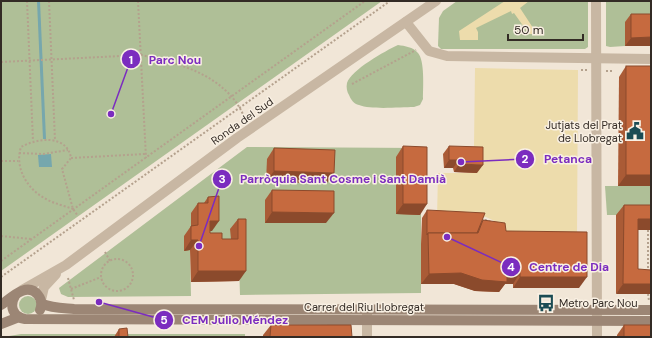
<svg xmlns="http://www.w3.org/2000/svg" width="652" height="338" font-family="'DM Sans',sans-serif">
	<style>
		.green { fill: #afbf97 }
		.sand { fill: #eddcac }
		.water { fill: #76a7ad }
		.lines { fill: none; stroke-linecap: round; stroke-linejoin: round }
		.path { stroke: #b4a18d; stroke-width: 2; stroke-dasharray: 2 2; stroke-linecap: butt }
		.street { stroke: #c8b7a3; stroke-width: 10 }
		.secondary { stroke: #9c8675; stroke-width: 10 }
		.wall { fill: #aa5b36 }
		.shaded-wall { fill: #8b4a2c }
		.building { fill: #c66a3f; stroke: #8b4a2c }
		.labels { text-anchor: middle; stroke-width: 3; stroke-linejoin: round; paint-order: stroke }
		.street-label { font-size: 11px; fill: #332b25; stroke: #f9f0e3 }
		.poi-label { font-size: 11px; fill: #332b25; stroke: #f9f0e3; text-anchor: end }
		.leader { fill: none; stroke: #7b2cbf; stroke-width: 1.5 }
		.callout-dot { fill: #7b2cbf; stroke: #f9f0e3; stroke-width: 1.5 }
		.mark-label { font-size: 12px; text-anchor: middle; font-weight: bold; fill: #fff }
		.callout-label { font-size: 12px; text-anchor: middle; font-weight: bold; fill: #7b2cbf; stroke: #f9f0e3; stroke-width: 3; stroke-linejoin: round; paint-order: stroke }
	</style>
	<rect width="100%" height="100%" fill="#f1e6d7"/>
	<g class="green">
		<polygon points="1,1 382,1 1,271"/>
		<polygon points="457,1 588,1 588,47 585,49 441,49 438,46 439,18 443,11"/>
		<polygon points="606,1 651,1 651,22 625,46 610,47 606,46"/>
		<path d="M398,45c7,1 15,2 20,8 7,8 5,35 5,46l-3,6 -6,2c-14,0 -42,3 -55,-2 -5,-1 -8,-5 -10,-10 -2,-3 -3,-8 -2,-12 4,-13 38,-32 51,-38z"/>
		<polygon points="247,147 421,148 421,293 240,295 238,229 231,249 202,231 212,231 212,207 191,236 184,250 190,250 191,296 68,297 61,294 59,288"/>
		<polygon points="605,186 651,186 651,215 607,215"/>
		<circle cx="28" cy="305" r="9"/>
		<polygon points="21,334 245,334 245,337 3,337"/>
	</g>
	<g class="sand">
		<polygon points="505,1 529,1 520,8 537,34 529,34 514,13 512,14 511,11 476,28 478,32 478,40 460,40 459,31"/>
		<polygon points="475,68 578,70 577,238 501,237 501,224 486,217 437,218 438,173 477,173 478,155 474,147"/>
	</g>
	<g class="water">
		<polygon points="37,1 40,1 46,139 43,139"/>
		<polygon points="51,154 52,167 39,167 38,155"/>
	</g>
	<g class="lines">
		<g class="path">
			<polyline points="27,1 33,141"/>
			<polyline points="49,1 55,140"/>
			<polyline points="138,1 146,158"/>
			<path d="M1,62l140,-7c40,8 88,22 104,64"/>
			<polyline points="581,70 588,70"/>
			<polyline points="606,71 612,71"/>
			<polyline points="352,84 416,50"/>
			<polyline points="19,153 43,154 68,150"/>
			<polyline points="71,158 145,154"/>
			<polyline points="1,161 18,161"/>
			<path d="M73,209c-8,-3 -18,-5 -27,-10 -18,-9 -32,-31 -25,-52 16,-9 46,-13 50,11l-9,11 11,40 5,7"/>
			<polyline points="481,219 492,222"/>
			<polyline points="648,230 648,270"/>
			<polyline points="1,236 31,239"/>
			<polyline points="105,252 110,261"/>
			<circle cx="117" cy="275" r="16"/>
			<polyline points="1,261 365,1"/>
			<polyline points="1,277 390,1"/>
			<polyline points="68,278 74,300"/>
			<polyline points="71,289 101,277"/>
			<polyline points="648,294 649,301"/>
		</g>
		<g class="street">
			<polyline points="596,1 597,337"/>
			<polyline points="406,22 429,51 447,56 651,59"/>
			<polyline points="22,290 66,265 237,138 436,1"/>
			<polyline points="41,300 44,287 56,274"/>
			<polyline points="367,337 367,310"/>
		</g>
		<g class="secondary">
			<path d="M15,296c-6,10 -2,21 10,23l626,2"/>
			<path d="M42,304c10,4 21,4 32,5l577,1"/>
			<path d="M1,305c10,-7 26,-24 37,-10 4,5 4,10 2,15"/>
			<polyline points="1,324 19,317"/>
		</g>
	</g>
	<g class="wall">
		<polygon points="631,14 651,14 651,46 625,46 625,22"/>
		<polygon points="626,66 651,66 651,186 618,186 619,77"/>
		<polygon points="403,146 420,215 396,214 396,157"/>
		<polygon points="449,146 477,173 454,172 453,168 444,168 443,154"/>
		<polygon points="274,148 327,183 266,182 267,159"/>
		<polygon points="272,190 326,223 265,223 265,200"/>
		<polygon points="208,197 212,231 210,231 210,233 222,239 231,239 230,229 238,219 239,281 191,282 190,250 184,251 184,236 191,226 191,213 198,203 204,203"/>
		<polygon points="624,205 651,205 651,230 638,230 638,269 616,294 616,215"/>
		<polygon points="427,210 481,223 483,220 506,231 579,288 513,288 513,284 505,284 499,292 475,291 454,284 421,284 421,244 422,218"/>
		<polygon points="271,325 352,337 263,337 263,335"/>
		<polygon points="624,325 651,337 617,337 617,335"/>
		<polygon points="119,329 128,337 114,337"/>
	</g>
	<g class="shaded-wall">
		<polygon points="651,37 651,46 625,46 631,38"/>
		<polygon points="449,160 459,160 453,168 444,168"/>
		<polygon points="459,164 483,165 477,173 454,172"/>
		<polygon points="274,171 334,173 327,183 266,182"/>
		<polygon points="626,175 651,175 651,186 618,186"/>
		<polygon points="403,204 427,204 420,215 396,214"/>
		<polygon points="272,212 334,213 326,223 265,223"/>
		<polygon points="638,219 651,219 651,230 631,230"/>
		<polygon points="210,221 219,221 212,231 202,231"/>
		<polygon points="191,240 198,240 190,250 184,251"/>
		<polygon points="198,271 246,271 239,281 191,282"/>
		<polygon points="461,273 507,274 520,273 513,284 505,284 499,292 475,291 454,284 421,284 429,274"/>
		<polygon points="520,277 587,277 579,288 513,288"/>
		<polygon points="623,284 651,284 651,294 616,294"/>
	</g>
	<g class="building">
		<polygon points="631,14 651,14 651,37 631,38"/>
		<rect x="626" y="66" width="25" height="109"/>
		<polygon points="403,146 427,147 427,204 403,204"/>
		<polygon points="449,146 483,147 483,165 459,164 459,160 449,160"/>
		<polygon points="274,148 335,150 334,173 274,171"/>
		<polygon points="272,190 334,191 334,213 272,212"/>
		<polygon points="219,196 219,221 210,221 210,233 222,233 222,239 238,239 238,219 246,219 246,271 198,271 198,240 191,240 191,226 198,225 198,203 208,203 208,197"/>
		<polygon points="624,205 651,205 651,219 638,219 638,269 651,270 651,284 623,284"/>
		<polygon points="427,210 485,213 477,233 428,233 427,235"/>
		<polygon points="483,220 505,223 506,231 587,232 587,277 520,277 520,273 507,274 507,282 482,280 461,273 429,274 428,233 478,233"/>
		<polygon points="271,325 351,325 352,337 270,337"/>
		<rect x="624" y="325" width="27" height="12"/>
		<polygon points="127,328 128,337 119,337 119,329"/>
	</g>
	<defs>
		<g id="civic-bare" transform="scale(1.38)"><path d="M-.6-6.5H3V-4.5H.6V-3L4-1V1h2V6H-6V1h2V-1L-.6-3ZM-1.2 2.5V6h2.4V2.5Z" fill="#1b4c54" stroke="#f9f0e3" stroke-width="2.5" paint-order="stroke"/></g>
		<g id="bus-bare" transform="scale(1.38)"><path d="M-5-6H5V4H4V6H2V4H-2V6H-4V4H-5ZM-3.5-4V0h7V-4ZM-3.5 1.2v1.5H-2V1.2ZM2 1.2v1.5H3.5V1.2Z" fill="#1b4c54" stroke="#f9f0e3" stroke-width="2.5" paint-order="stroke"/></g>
	</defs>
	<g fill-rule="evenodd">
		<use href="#civic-bare" x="635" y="131"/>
		<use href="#bus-bare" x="546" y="303"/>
	</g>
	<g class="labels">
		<g class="street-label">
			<text transform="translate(242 121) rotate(-35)" y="4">Ronda del Sud</text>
			<text x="364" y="311">Carrer del Riu Llobregat</text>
		</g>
		<g class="poi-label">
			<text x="622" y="129">Jutjats del Prat<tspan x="622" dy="13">de Llobregat</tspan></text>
			<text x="559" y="307" text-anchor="start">Metro Parc Nou</text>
		</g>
	</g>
	<path class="leader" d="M111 114L131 59M461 162L525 159M199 246L222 179M447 237L511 267M99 302L164 320"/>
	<g class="callout-dot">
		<circle cx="111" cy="114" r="4"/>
		<circle cx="461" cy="162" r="4"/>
		<circle cx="199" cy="246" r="4"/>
		<circle cx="447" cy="237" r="4"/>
		<circle cx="99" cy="302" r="4"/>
		<circle cx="131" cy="59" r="10"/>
		<circle cx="525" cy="159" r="10"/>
		<circle cx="222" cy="179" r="10"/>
		<circle cx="511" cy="267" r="10"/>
		<circle cx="164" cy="320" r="10"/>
	</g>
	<g class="mark-label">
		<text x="131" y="64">1</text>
		<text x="525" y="163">2</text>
		<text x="222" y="183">3</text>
		<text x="511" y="271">4</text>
		<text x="164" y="324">5</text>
	</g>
	<g class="callout-label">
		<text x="175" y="64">Parc Nou</text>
		<text x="568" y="163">Petanca</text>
		<text x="343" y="183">Parròquia Sant Cosme i Sant Damià</text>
		<text x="569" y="271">Centre de Dia</text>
		<text x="235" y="324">CEM Julio Méndez</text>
	</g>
	<rect width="652" height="338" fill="none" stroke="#332b25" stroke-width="4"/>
	<path d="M508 34v6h75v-6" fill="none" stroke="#332b25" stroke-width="2"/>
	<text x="514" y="34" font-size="12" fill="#332b25" stroke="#f9f0e3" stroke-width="3" paint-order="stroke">50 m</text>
</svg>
